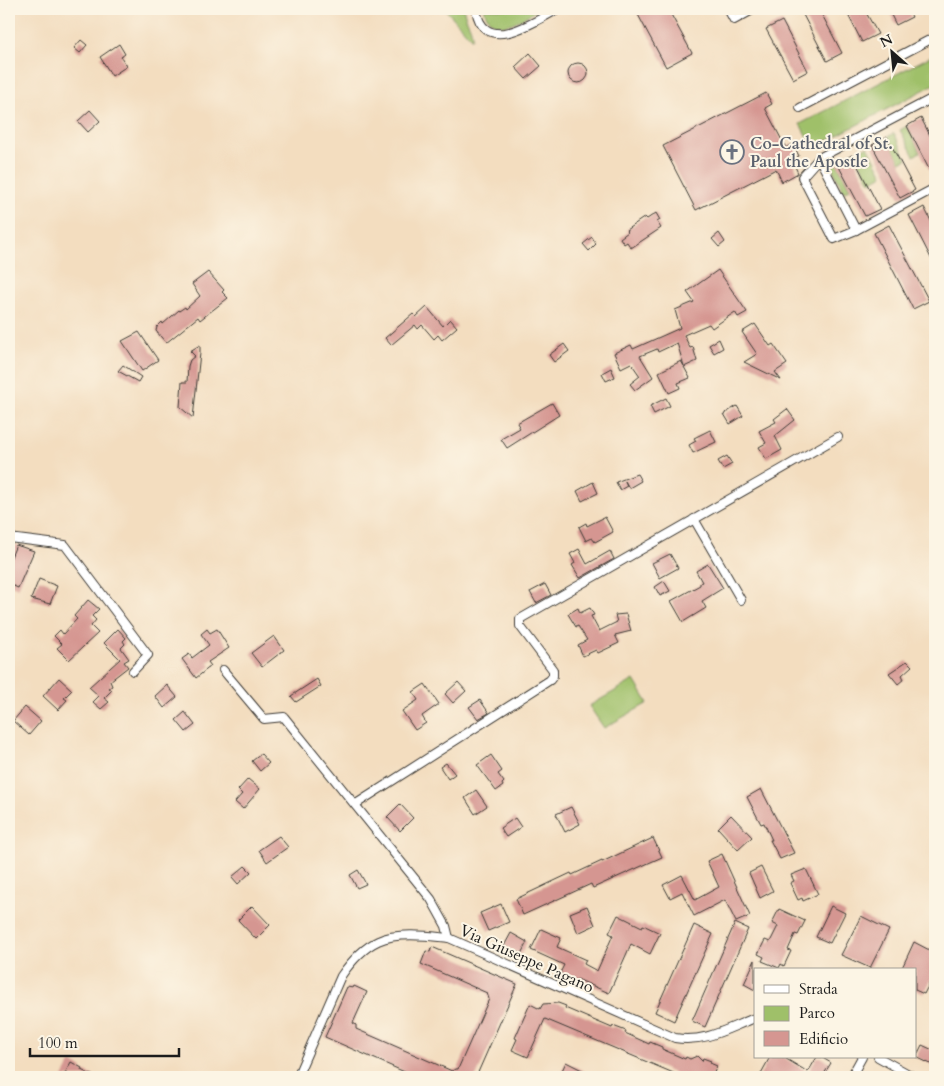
<svg xmlns="http://www.w3.org/2000/svg" width="944" height="1086" font-family="Cardo,serif">
	<style>
		.green { fill: #9fc069; stroke: #5e6e42 }
		.building { fill: #d59691 }
		.lines { fill: none; stroke-linecap: round; stroke-linejoin: round }
		.street-casing { stroke: #3c3934; stroke-width: 10 }
		.street { stroke: #fff; stroke-width: 8 }
		.labels { text-anchor: middle; stroke-width: 4; stroke-linejoin: round; paint-order: stroke }
		.worship-label { font-size: 16px; font-weight: bold; fill: #5b616d; stroke: #fcf5e5; text-anchor: start }
		.street-label { font-size: 16px; fill: #1c1c1c; stroke: #fcf5e5 }
	</style>
	<rect width="100%" height="100%" fill="#fcf5e5"/>
	<filter id="ink" filterUnits="userSpaceOnUse"><feTurbulence type="fractalNoise" baseFrequency=".02" numOctaves="2"/><feDisplacementMap in="SourceGraphic" scale="10" xChannelSelector="R" yChannelSelector="G"/><feConvolveMatrix kernelMatrix="1 2 1 2 8 2 1 2 1" color-interpolation-filters="sRGB"/></filter>
	<filter id="wash" filterUnits="userSpaceOnUse"><feTurbulence type="fractalNoise" baseFrequency=".0096" numOctaves="4" result="noise"/><feDisplacementMap in="SourceGraphic" scale="20" xChannelSelector="R" yChannelSelector="G"/><feGaussianBlur stdDeviation="1.12" result="paint"/><feColorMatrix in="noise" values="0 0 0 0 0 0 0 0 0 0 0 0 0 0 0 0 0 1.4 0 .05"/><feComposite in="paint" operator="in"/></filter>
	<g filter="url(#wash)">
		<rect width="100%" height="100%" fill="#f3ddbf"/>
		<g class="green">
			<path d="M445,9h19c1,13 9,17 8,30z"/>
			<path d="M484,9h55c-17,9 -46,32 -55,0z"/>
			<polygon points="935,54 935,84 813,148 800,124"/>
			<polygon points="907,126 920,152 914,156 900,130"/>
			<polygon points="894,133 907,159 900,162 887,137"/>
			<polygon points="868,146 883,175 870,182 855,153"/>
			<polygon points="837,163 850,189 844,192 831,166"/>
			<polygon points="634,680 648,703 604,728 589,706"/>
		</g>
		<g id="blocks">
			<g class="building">
				<polygon points="635,9 668,9 692,53 666,67"/>
				<polygon points="800,9 819,9 842,53 827,61"/>
				<polygon points="845,9 864,9 878,34 862,42"/>
				<polygon points="888,9 908,9 912,17 896,25"/>
				<polygon points="782,21 808,71 793,79 766,29"/>
				<polygon points="81,40 87,45 80,53 74,48"/>
				<polygon points="119,44 125,54 121,57 127,66 112,76 100,57"/>
				<polygon points="530,53 541,66 526,79 515,67"/>
				<circle cx="578" cy="73" r="10"/>
				<polygon points="766,93 772,104 765,108 786,148 793,144 799,156 792,160 798,173 782,182 776,169 696,210 663,146"/>
				<polygon points="90,110 100,121 88,132 78,121"/>
				<polygon points="921,118 935,145 935,181 907,126"/>
				<polygon points="887,137 915,190 900,198 872,145"/>
				<polygon points="852,155 880,209 865,216 837,163"/>
				<polygon points="924,207 935,229 935,266 909,215"/>
				<polygon points="656,213 660,220 657,222 661,228 631,248 627,242 624,244 620,238 628,232 626,230 645,217 647,219"/>
				<polygon points="889,225 929,301 913,309 874,233"/>
				<polygon points="719,233 725,242 719,247 712,239"/>
				<polygon points="592,237 596,244 589,251 583,244"/>
				<polygon points="718,270 747,312 738,317 735,312 712,328 709,324 684,335 690,348 693,347 697,361 684,367 690,378 678,383 680,388 669,393 659,372 681,361 684,366 677,343 658,352 657,349 640,356 653,377 635,390 630,384 640,376 631,363 621,368 614,353 631,345 633,349 680,328 675,310 694,302 687,292"/>
				<polygon points="208,272 224,290 222,292 228,298 200,320 198,317 166,343 156,331 157,327 162,322 163,324 179,310 179,311 185,307 186,309 200,296 192,284"/>
				<polygon points="427,307 443,326 450,319 457,327 442,340 438,335 434,339 422,325 418,329 415,325 391,345 385,338 413,314 416,317"/>
				<polygon points="755,324 770,346 773,344 787,364 775,372 781,380 744,362 757,354 742,332"/>
				<polygon points="139,332 158,360 142,371 122,341"/>
				<polygon points="719,339 723,348 714,353 709,345"/>
				<polygon points="564,344 569,351 554,362 549,355"/>
				<polygon points="200,345 200,353 193,418 180,407 182,382 187,382 188,366 190,360 195,356 190,351"/>
				<polygon points="123,365 141,377 138,382 118,371"/>
				<polygon points="611,368 615,377 606,381 602,373"/>
				<polygon points="666,398 670,406 654,414 650,406"/>
				<polygon points="552,403 559,415 507,448 501,439 520,428 517,423"/>
				<polygon points="737,406 743,416 730,424 724,414"/>
				<polygon points="787,409 795,420 775,436 782,450 766,459 759,447 766,443 759,431 776,422 774,419"/>
				<polygon points="710,430 716,442 693,453 689,445 696,441 694,438"/>
				<polygon points="727,456 732,464 723,469 718,461"/>
				<polygon points="637,474 641,481 629,488 625,481 627,486 620,490 616,482"/>
				<polygon points="593,482 598,493 582,501 577,491"/>
				<polygon points="605,517 613,532 595,542 592,538 586,541 579,527 586,523 587,526"/>
				<polygon points="16,545 34,551 18,588 9,584 9,562"/>
				<polygon points="579,549 587,564 610,551 614,559 580,578 572,565 575,563 570,554"/>
				<polygon points="670,554 678,568 660,578 652,563"/>
				<polygon points="708,564 723,588 702,601 706,608 683,622 671,601 700,585 700,583 702,582 696,571"/>
				<polygon points="39,579 57,586 50,604 31,599"/>
				<polygon points="664,581 670,591 660,596 655,587"/>
				<polygon points="545,584 551,595 536,603 530,592"/>
				<polygon points="88,600 99,609 92,616 96,620 91,626 98,633 69,660 57,648 62,644 54,636 60,630 63,634 77,619 74,616"/>
				<polygon points="578,608 580,613 590,608 594,615 591,616 599,631 617,622 615,615 626,614 631,631 615,635 619,643 598,653 596,650 583,656 578,645 587,640 578,626 576,627 568,614"/>
				<polygon points="118,629 126,638 123,641 125,644 121,648 129,659 124,662 128,667 110,681 112,686 109,688 112,690 104,698 109,702 101,709 93,702 99,696 89,687 120,659 104,643"/>
				<polygon points="207,629 210,633 217,629 229,648 208,662 211,666 196,678 182,659 189,654 192,658 209,645 201,634"/>
				<polygon points="274,636 284,650 262,667 251,653"/>
				<polygon points="907,661 912,666 902,675 904,679 898,684 889,673"/>
				<polygon points="59,678 72,690 64,698 67,700 58,710 43,696"/>
				<polygon points="317,679 321,686 296,702 291,696"/>
				<polygon points="458,682 466,691 453,703 445,694"/>
				<polygon points="425,684 439,704 422,716 426,723 415,730 402,711 418,700 413,692"/>
				<polygon points="167,685 177,697 164,708 155,696"/>
				<polygon points="480,700 489,713 478,719 469,707"/>
				<polygon points="25,707 41,721 29,735 13,721"/>
				<polygon points="185,712 195,725 186,732 176,720"/>
				<polygon points="261,754 269,763 260,771 252,761"/>
				<polygon points="491,755 502,771 498,774 504,782 502,784 503,786 496,791 477,765"/>
				<polygon points="446,763 455,774 448,779 440,767"/>
				<polygon points="248,779 260,789 243,809 235,802 242,794 238,790"/>
				<polygon points="761,789 794,853 780,859 770,840 772,840 764,823 761,824 747,797"/>
				<polygon points="476,790 487,806 475,814 465,798"/>
				<polygon points="400,804 413,818 400,831 387,817"/>
				<polygon points="571,807 580,824 565,832 556,814"/>
				<polygon points="731,815 752,837 738,850 718,828"/>
				<polygon points="515,818 521,827 506,837 500,828"/>
				<polygon points="279,836 288,847 267,862 259,850"/>
				<polygon points="653,838 662,857 593,888 591,884 523,915 516,899 571,873 572,875 602,861 602,862"/>
				<polygon points="722,854 750,916 736,922 725,900 694,916 682,892 670,898 663,885 682,875 695,900 719,887 707,861"/>
				<polygon points="245,866 251,872 238,884 232,877"/>
				<polygon points="761,867 773,891 760,898 749,873"/>
				<polygon points="806,869 818,894 803,901 802,898 798,900 790,883 794,881 791,875"/>
				<polygon points="358,870 366,884 357,888 350,875"/>
				<polygon points="501,904 509,922 488,931 480,913"/>
				<polygon points="252,906 270,925 256,939 238,920"/>
				<polygon points="587,906 595,925 578,933 570,913"/>
				<polygon points="831,906 845,913 830,943 816,937"/>
				<polygon points="779,909 805,921 798,935 795,934 788,950 791,951 784,966 781,964 779,968 762,961 764,957 758,954 765,940 770,942 778,926 772,923"/>
				<polygon points="618,915 642,927 643,925 660,933 650,954 631,944 609,993 577,979 576,981 560,973 564,965 531,950 541,929 561,938 557,947 586,960 584,964 597,971 613,935 609,933"/>
				<polygon points="861,916 889,930 870,968 841,955"/>
				<polygon points="735,923 748,929 705,1027 692,1021"/>
				<polygon points="694,925 713,934 674,1021 655,1012"/>
				<polygon points="511,933 527,942 521,954 504,946"/>
				<polygon points="914,942 935,953 935,972 924,994 915,990 915,970 901,970"/>
				<polygon points="432,947 517,984 476,1077 416,1077 325,1037 347,987 353,988 354,986 367,992 353,1023 356,1025 356,1029 452,1071 455,1069 458,1069 489,999 487,993 421,964 426,951 430,952"/>
				<polygon points="755,960 755,990 744,984"/>
				<polygon points="558,1003 566,1006 565,1008 612,1028 613,1026 626,1031 625,1033 649,1044 650,1042 662,1047 662,1049 685,1059 686,1057 690,1059 697,1056 702,1061 703,1058 711,1061 710,1063 717,1066 712,1077 683,1077 545,1019 528,1057 512,1050 517,1039 515,1038 530,1004 540,1009 543,1004"/>
				<polygon points="922,1045 935,1051 935,1066 916,1057"/>
				<polygon points="770,1057 783,1057 808,1072 817,1057 821,1057 831,1063 822,1077 759,1077"/>
				<polygon points="71,1062 82,1068 81,1070 96,1077 63,1077"/>
				<polygon points="566,1062 596,1077 559,1077"/>
			</g>
		</g>
	</g>
	<g filter="url(#ink)">
		<use href="#blocks" fill-opacity="0" stroke="#3c3934" stroke-width="1"/>
		<g class="lines">
			<g class="street-casing">
				<g id="street">
					<path d="M476,9c7,48 60,12 82,0"/>
					<polyline points="728,9 734,20 754,9"/>
					<polyline points="935,97 819,158 802,177 834,239 856,230 935,188"/>
					<polyline points="800,108 935,37"/>
					<polyline points="819,158 856,230"/>
					<polyline points="694,519 741,600"/>
					<polyline points="9,538 65,545 148,655 133,671"/>
					<polyline points="223,670 264,719 284,717 431,899 446,926 449,938"/>
					<polyline points="356,804 550,680 553,676 553,670 520,626 520,619 838,437"/>
					<polyline points="878,1057 914,1077"/>
					<path d="M297,1077l44,-101c9,-13 22,-28 37,-35 19,-9 51,-5 71,-3l226,100c30,5 53,-10 80,-20"/>
					<polyline points="851,1077 862,1057"/>
				</g>
			</g>
			<use href="#street" class="street"/>
		</g>
	</g>
	<defs>
		<g id="church-ring" transform="scale(1.25)"><circle r="9.5" fill="#fcf5e5" stroke="#6b7280" stroke-width="1.5"/><path d="M-1.2-6h2.4v3.5h3.3v2.4h-3.3V6h-2.4V-.1h-3.3v-2.4h3.3Z" fill="#6b7280"/></g>
	</defs>
	<g fill-rule="evenodd">
		<use href="#church-ring" x="732" y="152"/>
	</g>
	<g class="labels">
		<g class="worship-label">
			<text x="750" y="149">Co-Cathedral of St.<tspan x="750" dy="18">Paul the Apostle</tspan></text>
		</g>
		<g class="street-label">
			<text transform="translate(527 958) rotate(24)" y="6">Via Giuseppe Pagano</text>
		</g>
	</g>
	<rect width="944" height="1086" fill="none" stroke="#fcf5e5" stroke-width="30"/>
	<rect x="754" y="968" width="162" height="90" fill="#fcf5e5" stroke="#a29e95"/>
	<rect x="764" y="985" width="25" height="8" fill="#ffffff" stroke="#a29e95"/>
	<text x="799" y="994" font-size="15" fill="#1c1c1c">Strada</text>
	<rect x="764" y="1006" width="25" height="15" fill="#9fc069" stroke="#a29e95"/>
	<text x="799" y="1018" font-size="15" fill="#1c1c1c">Parco</text>
	<rect x="764" y="1031" width="25" height="15" fill="#d59691" stroke="#a29e95"/>
	<text x="799" y="1044" font-size="15" fill="#1c1c1c">Edificio</text>
	<g transform="translate(892 52) rotate(333)" stroke="#fcf5e5" stroke-width="4" paint-order="stroke">
	<path d="M0-4L9 19L0 12L-9 19Z" fill="#1c1c1c"/>
	<text y="-8" font-size="14" font-weight="bold" text-anchor="middle" fill="#1c1c1c">N</text>
	</g>
	<path d="M30 1048v8h149v-8" fill="none" stroke="#1c1c1c" stroke-width="2.5"/>
	<text x="38" y="1048" font-size="15" fill="#1c1c1c" stroke="#fcf5e5" stroke-width="4" paint-order="stroke">100 m</text>
</svg>
